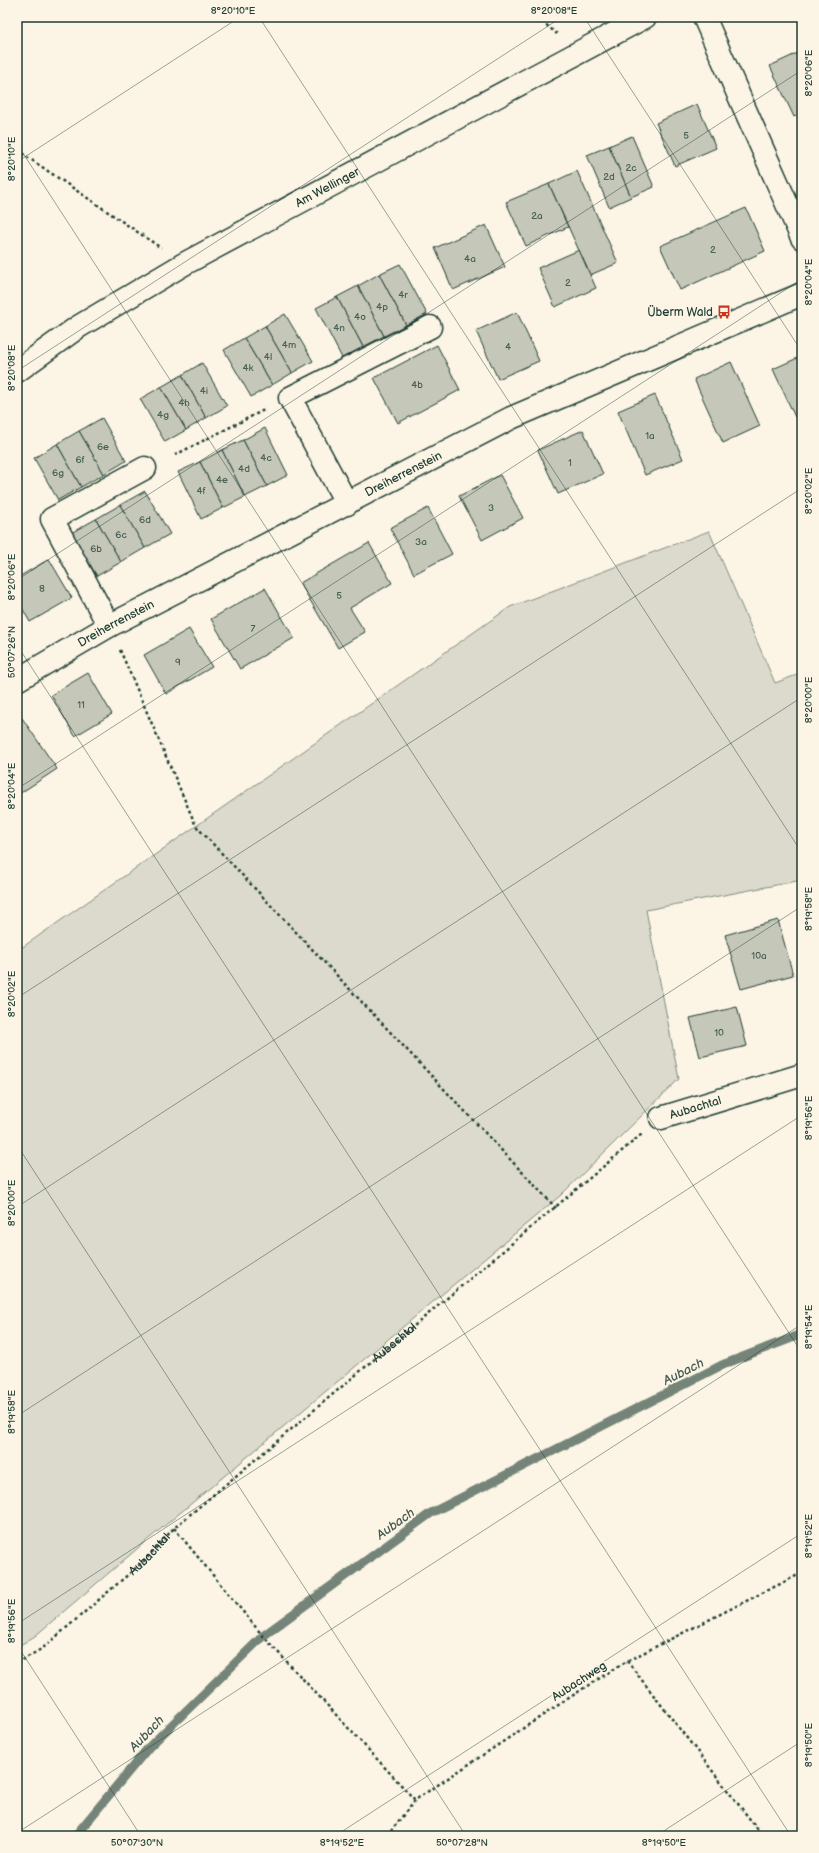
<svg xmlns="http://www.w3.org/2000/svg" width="819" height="1853" font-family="'Balsamiq Sans',sans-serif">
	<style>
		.green { fill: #dcdacc; stroke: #7e8c80 }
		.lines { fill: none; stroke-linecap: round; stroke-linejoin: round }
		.stream { stroke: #758479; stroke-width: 9 }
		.building { fill: #c5c7b9; stroke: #1f3d34 }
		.minor-casing { stroke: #1f3d34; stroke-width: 25 }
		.major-casing { stroke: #1f3d34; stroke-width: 25 }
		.path { stroke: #1f3d34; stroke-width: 2.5; stroke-dasharray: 3 3; stroke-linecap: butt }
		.minor { stroke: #fcf5e5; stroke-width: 22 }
		.major { stroke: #fcf5e5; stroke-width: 22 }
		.ticks { fill: none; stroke: #1f3d34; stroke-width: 1; stroke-opacity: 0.45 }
		.labels { text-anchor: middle; stroke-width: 4; stroke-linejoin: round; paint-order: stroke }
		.number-label { font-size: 10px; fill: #486055 }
		.street-label { font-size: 12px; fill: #1f3d34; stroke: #fcf5e5 }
		.poi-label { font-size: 12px; fill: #1f3d34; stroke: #fcf5e5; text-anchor: end }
		.water-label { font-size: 13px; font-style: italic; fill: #435a51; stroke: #fcf5e5 }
		.neatline { fill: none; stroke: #1f3d34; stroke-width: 1.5 }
		.ticks-label { font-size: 10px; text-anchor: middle; fill: #1f3d34 }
	</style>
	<rect width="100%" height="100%" fill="#fcf5e5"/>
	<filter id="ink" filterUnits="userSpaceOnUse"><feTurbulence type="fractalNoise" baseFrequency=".025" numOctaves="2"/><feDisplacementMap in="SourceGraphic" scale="8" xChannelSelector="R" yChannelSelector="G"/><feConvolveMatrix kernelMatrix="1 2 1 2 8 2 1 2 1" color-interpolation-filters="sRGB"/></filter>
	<g filter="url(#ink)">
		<polygon class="green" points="709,531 775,683 802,673 802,880 646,910 679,1079 561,1195 138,1548 35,1636 17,1647 17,951 510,607"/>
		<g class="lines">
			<polyline class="stream" points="75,1836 149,1747 263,1636 431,1513 722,1365 802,1334"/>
		</g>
		<g class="building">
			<polygon points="802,51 802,113 794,117 770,66"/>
			<polygon points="697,104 716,148 675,166 656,123"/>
			<polygon points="632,136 654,187 631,197 609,146"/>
			<polygon points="609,146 631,197 609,207 587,155"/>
			<polygon points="577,171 618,263 590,275 549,184"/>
			<polygon points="549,184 568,227 526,246 506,202"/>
			<polygon points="746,208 765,251 680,290 660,246"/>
			<polygon points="486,225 505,267 453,290 435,248"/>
			<polygon points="579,250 596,288 555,307 538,268"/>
			<polygon points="400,264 427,314 406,325 379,274"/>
			<polygon points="379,274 406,325 384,336 358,286"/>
			<polygon points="358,286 384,336 363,347 337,297"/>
			<polygon points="337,297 363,347 342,358 316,308"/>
			<polygon points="517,312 539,361 498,379 476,331"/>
			<polygon points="285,314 313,361 292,373 265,326"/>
			<polygon points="265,326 292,373 272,385 244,338"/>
			<polygon points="244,338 272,385 251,397 224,350"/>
			<polygon points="437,345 460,390 398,423 374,378"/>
			<polygon points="802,356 802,413 795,417 773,369"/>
			<polygon points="731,362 760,426 723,443 694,379"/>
			<polygon points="202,363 227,406 206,418 182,375"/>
			<polygon points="182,375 206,418 186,430 161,387"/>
			<polygon points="161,387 186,430 165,442 140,399"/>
			<polygon points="655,395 683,459 645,475 618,411"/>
			<polygon points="102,418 126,461 104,474 79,431"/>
			<polygon points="265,428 288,475 267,486 243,440"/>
			<polygon points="583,430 603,474 558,494 538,450"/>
			<polygon points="79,431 104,474 81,487 57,444"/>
			<polygon points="243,440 267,486 245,497 222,450"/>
			<polygon points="57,444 81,487 58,500 34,458"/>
			<polygon points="222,450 245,497 223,508 200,462"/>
			<polygon points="200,462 223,508 201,519 178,472"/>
			<polygon points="500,475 523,518 482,540 459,496"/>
			<polygon points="145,491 170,534 145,548 120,505"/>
			<polygon points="120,505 145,548 121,562 96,519"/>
			<polygon points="428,508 452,554 414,574 390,528"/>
			<polygon points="96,519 121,562 97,576 71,533"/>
			<polygon points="369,543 392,583 350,608 365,632 338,648 300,583"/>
			<polygon points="49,559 72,598 30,622 17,599 17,578"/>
			<polygon points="265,588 294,638 240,669 211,619"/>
			<polygon points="189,629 212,667 166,694 144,655"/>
			<polygon points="88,673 112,714 75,736 51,695"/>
			<polygon points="22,718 57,769 19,794 17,791 17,721"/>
			<polygon points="778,920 793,975 741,989 725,935"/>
			<polygon points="737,1007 747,1046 700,1057 690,1018"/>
		</g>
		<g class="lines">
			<g class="minor-casing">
				<g id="minor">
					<polyline points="704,17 802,238"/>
					<polyline points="347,504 290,398 430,327"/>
					<polyline points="109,626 52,519 145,468"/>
					<path id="s2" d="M17,680l92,-54 402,-208 291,-124"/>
					<path id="s3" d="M661,1118l141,-43"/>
				</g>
			</g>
			<g class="major-casing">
				<g id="major">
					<path id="s4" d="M17,371l61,-44 106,-63 461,-247"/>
				</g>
			</g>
			<g class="path">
				<polyline points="537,17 557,34"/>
				<polyline points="17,150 161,248"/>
				<polyline points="175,455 266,409"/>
				<polyline points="120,650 196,826 556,1208"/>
				<polyline points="174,1528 263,1636 415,1800"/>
				<polyline points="627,1661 763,1836"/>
				<path id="s1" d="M17,1663l26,-15 102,-88 29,-32 468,-394"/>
				<polyline points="387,1836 415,1800 584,1688 627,1661 802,1573"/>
			</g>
			<use href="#minor" class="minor"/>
			<use href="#major" class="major"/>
		</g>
	</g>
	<path class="ticks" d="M259,17l543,836M584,17l218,335M17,144l785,1209M17,162l223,-145M17,371l545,-354M17,580l785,-510M17,645l774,1191M17,789l785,-510M17,998l785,-510M17,1145l449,691M17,1207l785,-510M17,1416l785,-510M17,1624l785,-509M17,1645l124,191M17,1833l785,-509M335,1836l467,-303M656,1836l146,-95"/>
	<defs>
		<g id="bus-bare" transform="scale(1.08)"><path d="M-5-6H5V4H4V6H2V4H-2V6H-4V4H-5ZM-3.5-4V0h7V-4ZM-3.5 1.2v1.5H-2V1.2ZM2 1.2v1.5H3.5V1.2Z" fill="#c8321e" stroke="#fcf5e5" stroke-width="2.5" paint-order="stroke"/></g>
	</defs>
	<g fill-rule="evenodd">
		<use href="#bus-bare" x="724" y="312"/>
	</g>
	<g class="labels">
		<g class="number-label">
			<text x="686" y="139">5</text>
			<text x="631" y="171">2c</text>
			<text x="609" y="180">2d</text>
			<text x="537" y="219">2a</text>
			<text x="713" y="253">2</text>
			<text x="470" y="262">4a</text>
			<text x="568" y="286">2</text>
			<text x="403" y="298">4r</text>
			<text x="382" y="310">4p</text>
			<text x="360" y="320">4o</text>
			<text x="339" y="331">4n</text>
			<text x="289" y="348">4m</text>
			<text x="508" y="350">4</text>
			<text x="268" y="360">4l</text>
			<text x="248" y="371">4k</text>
			<text x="417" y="388">4b</text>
			<text x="204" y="394">4i</text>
			<text x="184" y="406">4h</text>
			<text x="163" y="418">4g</text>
			<text x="650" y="439">1a</text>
			<text x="103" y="450">6e</text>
			<text x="266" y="461">4c</text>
			<text x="80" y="463">6f</text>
			<text x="570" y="466">1</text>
			<text x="244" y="472">4d</text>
			<text x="58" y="476">6g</text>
			<text x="222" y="483">4e</text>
			<text x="201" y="494">4f</text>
			<text x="491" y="511">3</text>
			<text x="145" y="523">6d</text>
			<text x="121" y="538">6c</text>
			<text x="421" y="545">3a</text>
			<text x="96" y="552">6b</text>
			<text x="42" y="592">8</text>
			<text x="339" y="599">5</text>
			<text x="253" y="632">7</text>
			<text x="178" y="665">9</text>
			<text x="81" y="708">11</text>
			<text x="759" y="959">10a</text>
			<text x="719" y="1036">10</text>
		</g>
		<g class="street-label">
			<text dy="4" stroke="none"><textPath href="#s4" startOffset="361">Am Wellinger</textPath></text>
			<text dy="4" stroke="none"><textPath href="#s2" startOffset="438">Dreiherrenstein</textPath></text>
			<text dy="4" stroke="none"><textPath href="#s2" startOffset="114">Dreiherrenstein</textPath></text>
			<text dy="4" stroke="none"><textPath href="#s3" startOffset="36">Aubachtal</textPath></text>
			<text dy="4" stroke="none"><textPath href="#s1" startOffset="496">Aubachtal</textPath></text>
			<text dy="4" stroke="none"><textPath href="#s1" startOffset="172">Aubachtal</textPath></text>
			<text transform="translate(579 1681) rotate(-33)" y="4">Aubachweg</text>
		</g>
		<g class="poi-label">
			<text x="713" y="316">Überm Wald</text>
		</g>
		<g class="water-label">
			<text transform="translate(683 1371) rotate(-27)" y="5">Aubach</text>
			<text transform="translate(395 1523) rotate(-36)" y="5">Aubach</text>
			<text transform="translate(146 1733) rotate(-46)" y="5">Aubach</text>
		</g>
	</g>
	<rect width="819" height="1853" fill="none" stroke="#fcf5e5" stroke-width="44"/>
	<rect x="22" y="22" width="775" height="1809" class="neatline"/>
	<g class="ticks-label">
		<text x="233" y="14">8°20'10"E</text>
		<text x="554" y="14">8°20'08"E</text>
		<text transform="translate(808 73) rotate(-90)" y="4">8°20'06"E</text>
		<text transform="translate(11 159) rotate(-90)" y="4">8°20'10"E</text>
		<text transform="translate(808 282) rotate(-90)" y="4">8°20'04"E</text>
		<text transform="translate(11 368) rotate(-90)" y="4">8°20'08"E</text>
		<text transform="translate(808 491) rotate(-90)" y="4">8°20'02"E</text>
		<text transform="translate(11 577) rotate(-90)" y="4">8°20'06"E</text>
		<text transform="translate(11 652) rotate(-90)" y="4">50°07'26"N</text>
		<text transform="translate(808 700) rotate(-90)" y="4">8°20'00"E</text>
		<text transform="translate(11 786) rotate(-90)" y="4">8°20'04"E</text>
		<text transform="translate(808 909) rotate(-90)" y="4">8°19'58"E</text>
		<text transform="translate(11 994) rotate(-90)" y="4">8°20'02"E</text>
		<text transform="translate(808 1118) rotate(-90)" y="4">8°19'56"E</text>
		<text transform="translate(11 1203) rotate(-90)" y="4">8°20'00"E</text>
		<text transform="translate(808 1327) rotate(-90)" y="4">8°19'54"E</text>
		<text transform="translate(11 1412) rotate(-90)" y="4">8°19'58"E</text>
		<text transform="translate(808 1536) rotate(-90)" y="4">8°19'52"E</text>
		<text transform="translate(11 1621) rotate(-90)" y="4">8°19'56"E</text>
		<text transform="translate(808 1745) rotate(-90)" y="4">8°19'50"E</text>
		<text x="137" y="1846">50°07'30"N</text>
		<text x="342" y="1846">8°19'52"E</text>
		<text x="462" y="1846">50°07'28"N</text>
		<text x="664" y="1846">8°19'50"E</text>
	</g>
</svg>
